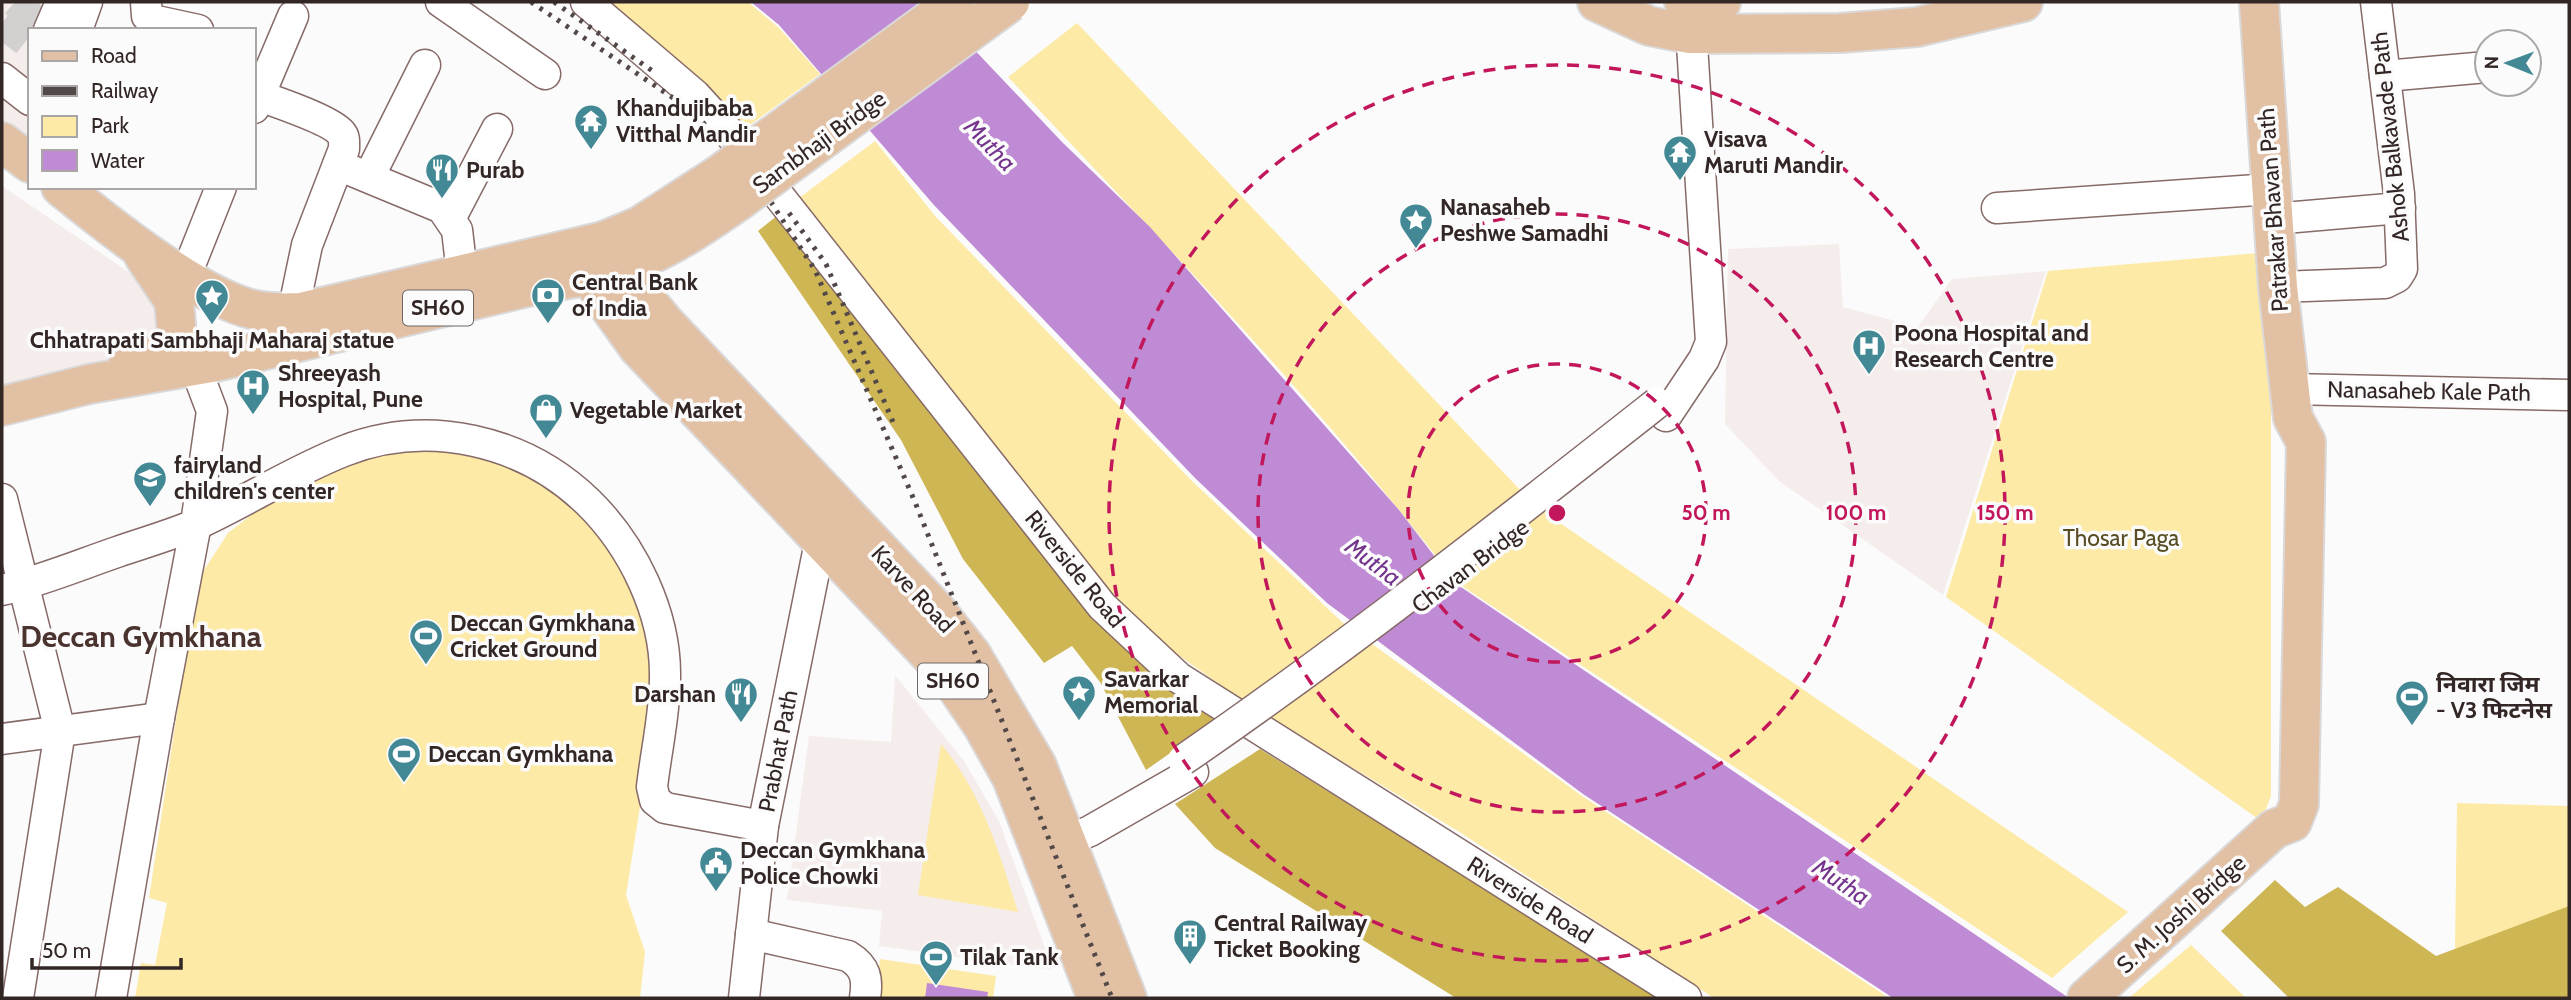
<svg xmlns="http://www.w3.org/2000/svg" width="2571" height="1000" font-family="Cabin,'Noto Sans Devanagari',sans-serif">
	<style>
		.built { fill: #f5edec }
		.green { fill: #fceaa6 }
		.forest { fill: #cfb655 }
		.water { fill: #c08bd5 }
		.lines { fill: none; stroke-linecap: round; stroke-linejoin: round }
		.minor-tunnel { stroke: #d3d1d0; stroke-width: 30; stroke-dasharray: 30 15; stroke-linecap: butt }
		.minor-casing { stroke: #866a68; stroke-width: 33 }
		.major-casing { stroke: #dad8d8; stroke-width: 42 }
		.minor { stroke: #fff; stroke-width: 30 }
		.major { stroke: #e2c0a3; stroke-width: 38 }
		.rail { stroke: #524847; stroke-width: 5; stroke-dasharray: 3.5 7; stroke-linecap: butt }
		.minor-bridge-casing { stroke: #866a68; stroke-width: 33; stroke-linecap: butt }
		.major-bridge-casing { stroke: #dad8d8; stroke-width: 42; stroke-linecap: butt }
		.minor-bridge { stroke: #fff; stroke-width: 30 }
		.major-bridge { stroke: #e2c0a3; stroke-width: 38 }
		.ring { fill: none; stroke: #c2185b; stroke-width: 3.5; stroke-dasharray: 12 9 }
		.labels { text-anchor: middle; stroke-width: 7; stroke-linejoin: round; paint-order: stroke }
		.shield { fill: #fbfbfb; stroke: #6f6766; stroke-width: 2 }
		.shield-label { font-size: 21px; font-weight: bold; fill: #332726 }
		.poi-label { font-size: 23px; font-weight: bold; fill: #332726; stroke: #fbfbfb; text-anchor: start }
		.street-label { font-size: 23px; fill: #332726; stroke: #fbfbfb }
		.park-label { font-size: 23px; fill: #584d24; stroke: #fbfbfb }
		.water-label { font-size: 24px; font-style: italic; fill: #74338c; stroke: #fbfbfb }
		.district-label { font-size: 30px; font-weight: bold; fill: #4a322f; stroke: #fbfbfb }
		.centre { fill: #c2185b; stroke: #fbfbfb; stroke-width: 3.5 }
		.ring-label { font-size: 21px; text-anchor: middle; font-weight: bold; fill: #c2185b; stroke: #fbfbfb; stroke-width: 7; stroke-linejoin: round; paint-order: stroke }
	</style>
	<rect width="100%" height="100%" fill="#fbfbfb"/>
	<g class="built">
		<polygon points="2,2 80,2 71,30 30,30 30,131 25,142 2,123"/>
		<polygon points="2,186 152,288 164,333 137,355 2,387"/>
		<polygon points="1839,244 1843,307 1918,327 1952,279 2046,271 1943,595 1779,481 1725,424 1728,249"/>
		<polygon points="895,675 964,761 999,821 1053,970 879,946 882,911 787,900 809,736 891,742"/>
	</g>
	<g class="green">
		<polygon points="602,2 748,2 779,28 820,74 743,130"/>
		<path d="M1077,23l447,471 33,27 571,391 -76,66 -596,-396c-137,-179 -294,-341 -448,-505z"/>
		<polygon points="875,141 936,217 1192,481 1342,622 1582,796 1889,998 1714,998 1461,833 1247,704 1128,619 791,204"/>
		<polygon points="2259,253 2271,403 2271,796 2261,821 1946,597 2048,271"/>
		<polygon points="410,440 537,469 629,564 661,674 626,895 645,952 640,998 135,998 141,963 155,965 167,903 149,898 197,581 228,533 288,487"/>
		<path d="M941,744c41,49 58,108 77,168l-100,-17z"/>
		<polygon points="2457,803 2569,806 2569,998 2467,980 2455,947"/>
		<polygon points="2191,945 2246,998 2129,998"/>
		<polygon points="880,959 996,976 993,998 875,998"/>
	</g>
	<g class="forest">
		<polygon points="788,207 1152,669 1216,721 1146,770 1100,682 1072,646 1044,663 963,559 901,440 758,231"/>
		<polygon points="1260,749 1660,998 1456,998 1215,848 1175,804"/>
		<polygon points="2275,880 2305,907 2338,887 2436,956 2569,906 2569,998 2289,998 2221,931"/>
	</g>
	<g class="water">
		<polygon points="751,2 929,2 1063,143 1150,227 1399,510 1455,583 2069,998 1893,998 1583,794 1327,603 1195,478 933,204 779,25"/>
		<polygon points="927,983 988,992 987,998 925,998"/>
	</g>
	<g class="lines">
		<g class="minor-tunnel">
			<polyline points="15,2 46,30"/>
			<polyline points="2,23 30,45"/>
		</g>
		<g class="minor-casing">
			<g id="minor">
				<polyline points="146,2 147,16 152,20 198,30"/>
				<polyline points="441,2 545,74"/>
				<polyline points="586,2 695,95 727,130 1102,606 1179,678 1686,998"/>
				<polyline points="49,30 61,2"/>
				<polyline points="77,30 87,2"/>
				<polyline points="2385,76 2487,67"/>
				<polyline points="2,78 30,100"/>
				<path d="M254,94c17,6 77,26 87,39 4,4 3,10 3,16l-37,96 -14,67"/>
				<polyline points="254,108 293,16"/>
				<polyline points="338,165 442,208 457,230 462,273"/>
				<polyline points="369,177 425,65"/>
				<polyline points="1997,208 2271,189"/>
				<polyline points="451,217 497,129"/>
				<polyline points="2273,219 2400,208"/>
				<polyline points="186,275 221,187"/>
				<polyline points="2278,287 2385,283 2397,277 2402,269 2399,194 2376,2"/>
				<polyline points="2289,389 2569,395"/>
				<polyline points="1666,416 1704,359 1711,342 1690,13"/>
				<polyline points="2,499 60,731 18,998"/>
				<path d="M2,590c39,-9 77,-25 115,-38 26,-9 54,-17 80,-28 50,-23 96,-53 147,-73 84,-33 180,-11 244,51 45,44 78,112 77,175 0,37 -9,74 -13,110l3,13 10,8 98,18"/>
				<polyline points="2,739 159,718"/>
				<polyline points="1049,849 1090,831 1193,772"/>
				<path d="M751,934l97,22c18,11 20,23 17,42"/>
				<polyline points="111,998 159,718 196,524 212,411 195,366"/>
				<polyline points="744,998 763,826 820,542 833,528"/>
			</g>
		</g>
		<g class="major-casing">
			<g id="major">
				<polyline points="1597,2 1649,26 1690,34 1840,33 1917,27 2023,2"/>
				<polyline points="1684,2 1721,2"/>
				<polyline points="2,142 30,163"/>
				<path d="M61,187c47,38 130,104 186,121 18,5 36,5 54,4l303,-71 36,-15 79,-51"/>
				<polyline points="604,241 620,268 664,322 936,610 971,654 1037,766 1127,998"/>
				<polyline points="578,248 603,298 638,347 947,673 983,726 1012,778 1097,998"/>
				<polyline points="127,368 162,352 177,335 174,301 144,256"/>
				<path d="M2,406l87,-22 122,-21 337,-81c82,-10 123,-34 189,-80"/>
				<polyline points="2087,998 2274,829 2292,822 2299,804 2306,442 2293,418 2278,287 2259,2"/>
			</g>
		</g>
		<use href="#minor" class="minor"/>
		<use href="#major" class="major"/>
		<g class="rail">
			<polyline points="531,2 694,112 769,199 815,270 915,502 1112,998"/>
			<polyline points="554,2 654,72"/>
			<polyline points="789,213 826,264 893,422"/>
		</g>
		<g class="minor-bridge-casing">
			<path id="minor-bridge" d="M1183,760c163,-112 319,-235 474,-357"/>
		</g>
		<g class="major-bridge-casing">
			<g id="major-bridge">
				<polyline points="719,175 955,2"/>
				<polyline points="737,202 1010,2"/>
			</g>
		</g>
		<use href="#minor-bridge" class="minor-bridge"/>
		<use href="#major-bridge" class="major-bridge"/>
	</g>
	<g class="ring">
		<circle cx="1557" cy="513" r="149"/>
		<circle cx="1557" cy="513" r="299"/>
		<circle cx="1557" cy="513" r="448"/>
	</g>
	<defs>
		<g id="temple-pin" transform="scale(1.75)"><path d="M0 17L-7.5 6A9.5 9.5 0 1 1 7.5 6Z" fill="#438895" stroke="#fbfbfb"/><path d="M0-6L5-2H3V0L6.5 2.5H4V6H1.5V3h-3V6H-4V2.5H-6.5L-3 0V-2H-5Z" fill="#fff"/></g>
		<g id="restaurant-pin" transform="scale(1.75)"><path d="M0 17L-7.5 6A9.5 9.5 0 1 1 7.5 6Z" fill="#438895" stroke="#fbfbfb"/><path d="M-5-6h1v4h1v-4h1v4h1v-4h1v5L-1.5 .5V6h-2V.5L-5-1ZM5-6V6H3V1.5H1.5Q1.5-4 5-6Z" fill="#fff"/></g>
		<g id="sight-pin" transform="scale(1.75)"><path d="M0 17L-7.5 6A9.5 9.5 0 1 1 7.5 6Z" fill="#438895" stroke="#fbfbfb"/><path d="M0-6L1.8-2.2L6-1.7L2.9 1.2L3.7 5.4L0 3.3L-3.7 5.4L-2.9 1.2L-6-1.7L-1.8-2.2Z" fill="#fff"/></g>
		<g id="bank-pin" transform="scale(1.75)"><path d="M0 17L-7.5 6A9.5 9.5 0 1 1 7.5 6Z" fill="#438895" stroke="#fbfbfb"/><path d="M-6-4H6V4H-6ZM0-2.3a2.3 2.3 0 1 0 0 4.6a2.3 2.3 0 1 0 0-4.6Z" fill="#fff"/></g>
		<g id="hospital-pin" transform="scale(1.75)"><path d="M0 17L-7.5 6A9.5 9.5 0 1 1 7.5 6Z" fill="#438895" stroke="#fbfbfb"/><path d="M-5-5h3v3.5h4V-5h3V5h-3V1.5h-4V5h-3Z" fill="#fff"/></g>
		<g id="shop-pin" transform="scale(1.75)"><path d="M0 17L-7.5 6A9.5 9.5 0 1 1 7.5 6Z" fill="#438895" stroke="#fbfbfb"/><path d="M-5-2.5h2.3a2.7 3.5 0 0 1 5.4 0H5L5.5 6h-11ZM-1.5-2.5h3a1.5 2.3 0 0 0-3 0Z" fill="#fff"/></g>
		<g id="school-pin" transform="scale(1.75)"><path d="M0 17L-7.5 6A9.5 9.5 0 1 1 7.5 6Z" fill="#438895" stroke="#fbfbfb"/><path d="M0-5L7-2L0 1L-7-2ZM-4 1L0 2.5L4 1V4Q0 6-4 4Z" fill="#fff"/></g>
		<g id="stadium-pin" transform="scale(1.75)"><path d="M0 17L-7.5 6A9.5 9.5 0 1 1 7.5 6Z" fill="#438895" stroke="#fbfbfb"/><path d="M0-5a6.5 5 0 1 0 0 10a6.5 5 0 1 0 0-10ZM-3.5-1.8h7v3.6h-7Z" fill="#fff"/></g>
		<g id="civic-pin" transform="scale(1.75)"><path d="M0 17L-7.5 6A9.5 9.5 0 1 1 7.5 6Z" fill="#438895" stroke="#fbfbfb"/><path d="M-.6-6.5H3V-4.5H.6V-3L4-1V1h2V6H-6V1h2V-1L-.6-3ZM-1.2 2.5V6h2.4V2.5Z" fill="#fff"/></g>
		<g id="building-pin" transform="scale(1.75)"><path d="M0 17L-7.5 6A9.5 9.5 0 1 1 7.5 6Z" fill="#438895" stroke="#fbfbfb"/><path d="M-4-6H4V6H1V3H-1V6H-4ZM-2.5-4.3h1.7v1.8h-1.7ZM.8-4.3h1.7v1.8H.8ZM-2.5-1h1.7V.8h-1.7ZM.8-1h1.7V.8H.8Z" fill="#fff"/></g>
	</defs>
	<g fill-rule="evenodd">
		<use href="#temple-pin" x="591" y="121"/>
		<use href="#temple-pin" x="1680" y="152"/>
		<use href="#restaurant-pin" x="442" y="170"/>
		<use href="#sight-pin" x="1416" y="220"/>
		<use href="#bank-pin" x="548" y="295"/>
		<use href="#sight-pin" x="212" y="296"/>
		<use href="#hospital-pin" x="1869" y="346"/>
		<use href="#hospital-pin" x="253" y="386"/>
		<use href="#shop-pin" x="546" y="410"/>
		<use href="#school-pin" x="150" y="478"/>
		<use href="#stadium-pin" x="426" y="636"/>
		<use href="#sight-pin" x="1079" y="692"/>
		<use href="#restaurant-pin" x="741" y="694"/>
		<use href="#stadium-pin" x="2412" y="697"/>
		<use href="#stadium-pin" x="404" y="754"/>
		<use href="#civic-pin" x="716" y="863"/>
		<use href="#building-pin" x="1190" y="936"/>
		<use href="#stadium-pin" x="936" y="957"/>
	</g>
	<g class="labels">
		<g class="shield">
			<rect x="403" y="290.5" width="70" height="35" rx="5"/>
			<rect x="918" y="663.5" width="70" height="35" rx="5"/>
		</g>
		<g class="shield-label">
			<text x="438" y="315">SH60</text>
			<text x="953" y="688">SH60</text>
		</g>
		<g class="poi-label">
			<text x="616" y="116">Khandujibaba<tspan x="616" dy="26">Vitthal Mandir</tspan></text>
			<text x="1704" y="147">Visava<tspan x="1704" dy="26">Maruti Mandir</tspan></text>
			<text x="466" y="178">Purab</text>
			<text x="1440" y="215">Nanasaheb<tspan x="1440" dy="26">Peshwe Samadhi</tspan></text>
			<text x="572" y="290">Central Bank<tspan x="572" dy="26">of India</tspan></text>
			<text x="1894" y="341">Poona Hospital and<tspan x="1894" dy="26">Research Centre</tspan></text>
			<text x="212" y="348" text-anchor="middle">Chhatrapati Sambhaji Maharaj statue</text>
			<text x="278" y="381">Shreeyash<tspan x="278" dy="26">Hospital, Pune</tspan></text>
			<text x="570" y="418">Vegetable Market</text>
			<text x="174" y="473">fairyland<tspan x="174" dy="26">children's center</tspan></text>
			<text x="450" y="631">Deccan Gymkhana<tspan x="450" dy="26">Cricket Ground</tspan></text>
			<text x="1104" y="687">Savarkar<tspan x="1104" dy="26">Memorial</tspan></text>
			<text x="2436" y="692">निवारा जिम<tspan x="2436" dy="26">- V3 फिटनेस</tspan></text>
			<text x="716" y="702" text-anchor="end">Darshan</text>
			<text x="428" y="762">Deccan Gymkhana</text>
			<text x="740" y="858">Deccan Gymkhana<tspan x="740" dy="26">Police Chowki</tspan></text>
			<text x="1214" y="931">Central Railway<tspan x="1214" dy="26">Ticket Booking</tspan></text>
			<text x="960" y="965">Tilak Tank</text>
		</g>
		<g class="street-label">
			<text transform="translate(2390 137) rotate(-96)" y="8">Ashok Balkavade Path</text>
			<text transform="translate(819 142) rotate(-36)" y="8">Sambhaji Bridge</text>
			<text transform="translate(2273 210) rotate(-94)" y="8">Patrakar Bhavan Path</text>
			<text transform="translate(2429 391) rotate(1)" y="8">Nanasaheb Kale Path</text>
			<text transform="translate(1470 566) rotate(-37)" y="8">Chavan Bridge</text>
			<text transform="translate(1075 569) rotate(51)" y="8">Riverside Road</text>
			<text transform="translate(913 589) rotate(47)" y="8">Karve Road</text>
			<text transform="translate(778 751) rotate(-79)" y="8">Prabhat Path</text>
			<text transform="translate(1530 900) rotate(32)" y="8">Riverside Road</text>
			<text transform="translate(2181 914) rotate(-42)" y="8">S. M. Joshi Bridge</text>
		</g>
		<g class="park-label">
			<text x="2121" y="546">Thosar Paga</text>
		</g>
		<g class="water-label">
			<text transform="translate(990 145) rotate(46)" y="8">Mutha</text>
			<text transform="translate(1373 562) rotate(37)" y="8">Mutha</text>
			<text transform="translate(1841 882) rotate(34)" y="8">Mutha</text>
		</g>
		<g class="district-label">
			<text x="141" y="647">Deccan Gymkhana</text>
		</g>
	</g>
	<circle cx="1557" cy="513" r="10" class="centre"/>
	<g class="ring-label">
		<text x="1706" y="520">50 m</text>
		<text x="1856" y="520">100 m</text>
		<text x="2005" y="520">150 m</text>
	</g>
	<rect width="2571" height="1000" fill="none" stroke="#332726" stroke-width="7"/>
	<rect x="28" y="28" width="228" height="161" fill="#fbfbfb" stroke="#aba6a6" stroke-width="2"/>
	<rect x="42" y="51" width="35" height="10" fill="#e2c0a3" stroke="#aba6a6" stroke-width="2"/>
	<text x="91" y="63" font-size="21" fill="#332726">Road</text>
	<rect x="42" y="86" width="35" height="10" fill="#524847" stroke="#aba6a6" stroke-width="2"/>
	<text x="91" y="98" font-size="21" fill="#332726">Railway</text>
	<rect x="42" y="116" width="35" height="21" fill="#fceaa6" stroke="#aba6a6" stroke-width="2"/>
	<text x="91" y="133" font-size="21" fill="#332726">Park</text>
	<rect x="42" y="150" width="35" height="21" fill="#c08bd5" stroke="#aba6a6" stroke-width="2"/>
	<text x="91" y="168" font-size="21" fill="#332726">Water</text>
	<g transform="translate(2508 63) rotate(271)"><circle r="33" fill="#fbfbfb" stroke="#aba6a6" stroke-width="2"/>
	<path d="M0-5L12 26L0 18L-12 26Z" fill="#438895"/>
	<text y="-10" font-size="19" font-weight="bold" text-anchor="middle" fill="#332726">N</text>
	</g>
	<path d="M32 958v10h149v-10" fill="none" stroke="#332726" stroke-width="3.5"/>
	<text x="42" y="958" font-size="21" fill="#332726" stroke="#fbfbfb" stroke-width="5" paint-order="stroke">50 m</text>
</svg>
